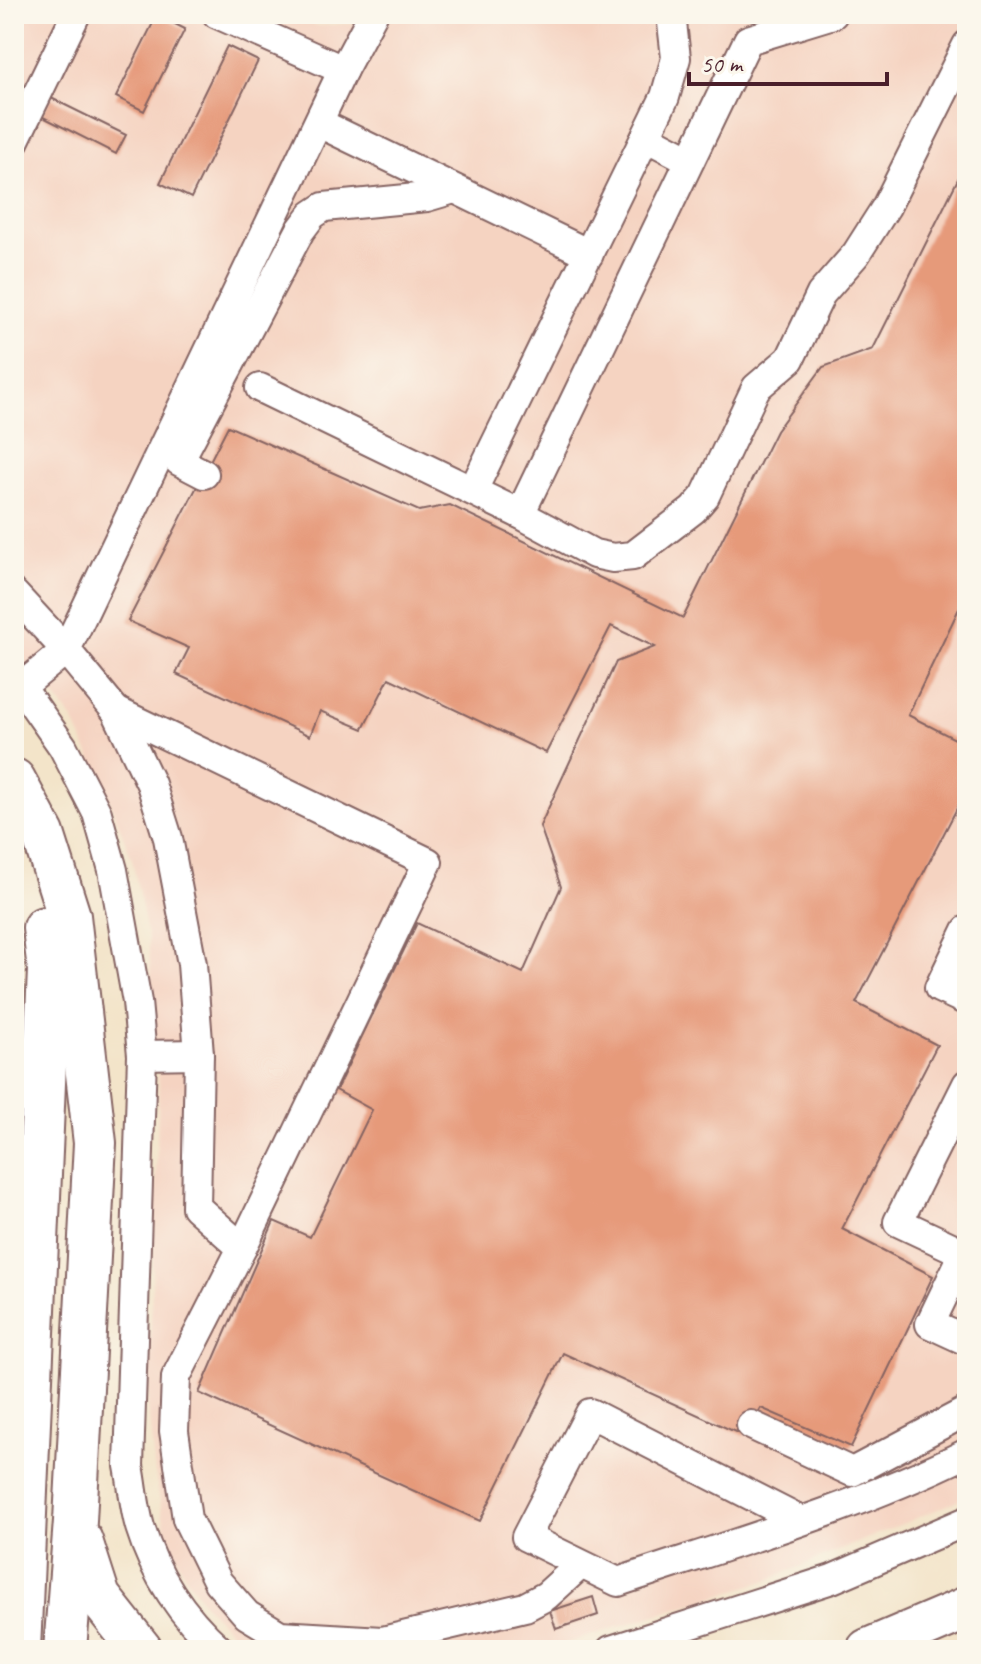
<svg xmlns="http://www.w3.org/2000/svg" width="981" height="1664" font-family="Caveat,sans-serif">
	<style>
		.built { fill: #f5d3c1 }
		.building { fill: #e69a7a }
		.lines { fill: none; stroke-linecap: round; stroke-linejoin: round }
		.minor-casing { stroke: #856462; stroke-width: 32 }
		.highway-casing { stroke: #856462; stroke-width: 46 }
		.minor { stroke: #fff; stroke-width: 28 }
		.highway { stroke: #fff; stroke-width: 42 }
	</style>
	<rect width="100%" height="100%" fill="#fbf7ec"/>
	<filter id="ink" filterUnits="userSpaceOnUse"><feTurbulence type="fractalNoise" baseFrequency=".0125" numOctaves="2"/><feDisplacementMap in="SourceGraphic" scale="16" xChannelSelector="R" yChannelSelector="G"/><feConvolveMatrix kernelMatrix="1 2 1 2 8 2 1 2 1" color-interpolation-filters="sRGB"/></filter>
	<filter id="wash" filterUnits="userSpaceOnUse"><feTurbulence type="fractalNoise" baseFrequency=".006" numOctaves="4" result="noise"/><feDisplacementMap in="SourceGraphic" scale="32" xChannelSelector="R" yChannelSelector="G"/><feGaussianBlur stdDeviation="1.8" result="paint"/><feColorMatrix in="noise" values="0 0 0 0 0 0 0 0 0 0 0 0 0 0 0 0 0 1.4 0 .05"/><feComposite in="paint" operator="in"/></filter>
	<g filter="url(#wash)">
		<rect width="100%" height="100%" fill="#f3e4c9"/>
		<polygon class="built" points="16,14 290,14 318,26 368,22 381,14 967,14 967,1497 768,1580 544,1650 254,1650 233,1634 205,1605 184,1574 165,1528 155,1473 148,1409 159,1085 148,937 132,859 105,788 73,720 43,681 14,654 14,18"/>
		<g id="blocks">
			<g class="building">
				<polygon points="157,15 185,29 144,111 116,97"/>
				<polygon points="227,46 258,61 191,198 160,183"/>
				<polygon points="51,98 126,135 116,154 41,116"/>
				<polygon points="967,161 967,592 908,715 967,745 967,789 856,1003 937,1045 842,1229 933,1276 851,1447 761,1408 744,1436 563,1353 480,1521 199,1393 274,1221 310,1237 372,1110 336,1090 417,923 523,973 561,887 540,826 616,662 655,647 611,626 546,753 389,678 363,729 320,711 310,736 176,674 189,648 128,621 228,426 419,511 450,505 683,618 776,431 823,367 873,349"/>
				<polygon points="593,1597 598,1615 556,1629 550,1611"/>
			</g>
		</g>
	</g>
	<g filter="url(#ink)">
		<use href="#blocks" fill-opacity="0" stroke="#856462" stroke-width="2"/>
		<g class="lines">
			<g class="minor-casing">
				<g id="minor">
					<polyline points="217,14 343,70"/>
					<polyline points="319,123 589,254"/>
					<polyline points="646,137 690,160"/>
					<polyline points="14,142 76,14"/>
					<polyline points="260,388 520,514 748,40 833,14"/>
					<polyline points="204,474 179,461 300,231 312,215 324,207 427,197 454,189"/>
					<polyline points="473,490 665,97 676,58 671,14"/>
					<polyline points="520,514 594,554 613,558 633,556 693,510 705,496 756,388 790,359 821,294 856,254 886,207 967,45"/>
					<polyline points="14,594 66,650 116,711 151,784 168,838 192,964 199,1054 196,1207 242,1248 176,1377 174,1431 187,1519 218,1582 247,1615 280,1635 382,1641 525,1607 546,1596 580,1565"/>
					<path d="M14,681l7,6 42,60 34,66 16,57 24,132 5,53 -13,411c4,20 5,41 11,61 15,49 42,89 80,123"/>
					<polyline points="21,687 66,650 343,70 373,14"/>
					<polyline points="116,711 428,862 242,1248"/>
					<polyline points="967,930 939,988 967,1001"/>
					<polyline points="142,1055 199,1054"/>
					<polyline points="967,1084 898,1222 964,1253 930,1324 967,1341"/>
					<polyline points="751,1425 852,1472 967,1411"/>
					<path d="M801,1521l-211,-108 -64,124 92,45c117,-39 238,-74 349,-129"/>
					<polyline points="611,1650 832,1579 967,1521"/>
				</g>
			</g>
			<g class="highway-casing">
				<g id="highway">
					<polyline points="14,780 43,834 69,916 95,1143 75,1521 65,1650"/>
					<polyline points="81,1541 99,1597 141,1650"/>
					<polyline points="19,1650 49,970 44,928"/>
					<polyline points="868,1650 967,1608"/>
				</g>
			</g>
			<use href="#minor" class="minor"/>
			<use href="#highway" class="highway"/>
		</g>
	</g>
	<rect width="981" height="1664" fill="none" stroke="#fbf7ec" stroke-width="48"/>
	<path d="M689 72v12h198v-12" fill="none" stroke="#4a1f2b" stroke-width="4"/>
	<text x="701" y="72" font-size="24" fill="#4a1f2b" stroke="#fbf7ec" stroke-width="6" paint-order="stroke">50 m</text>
</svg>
